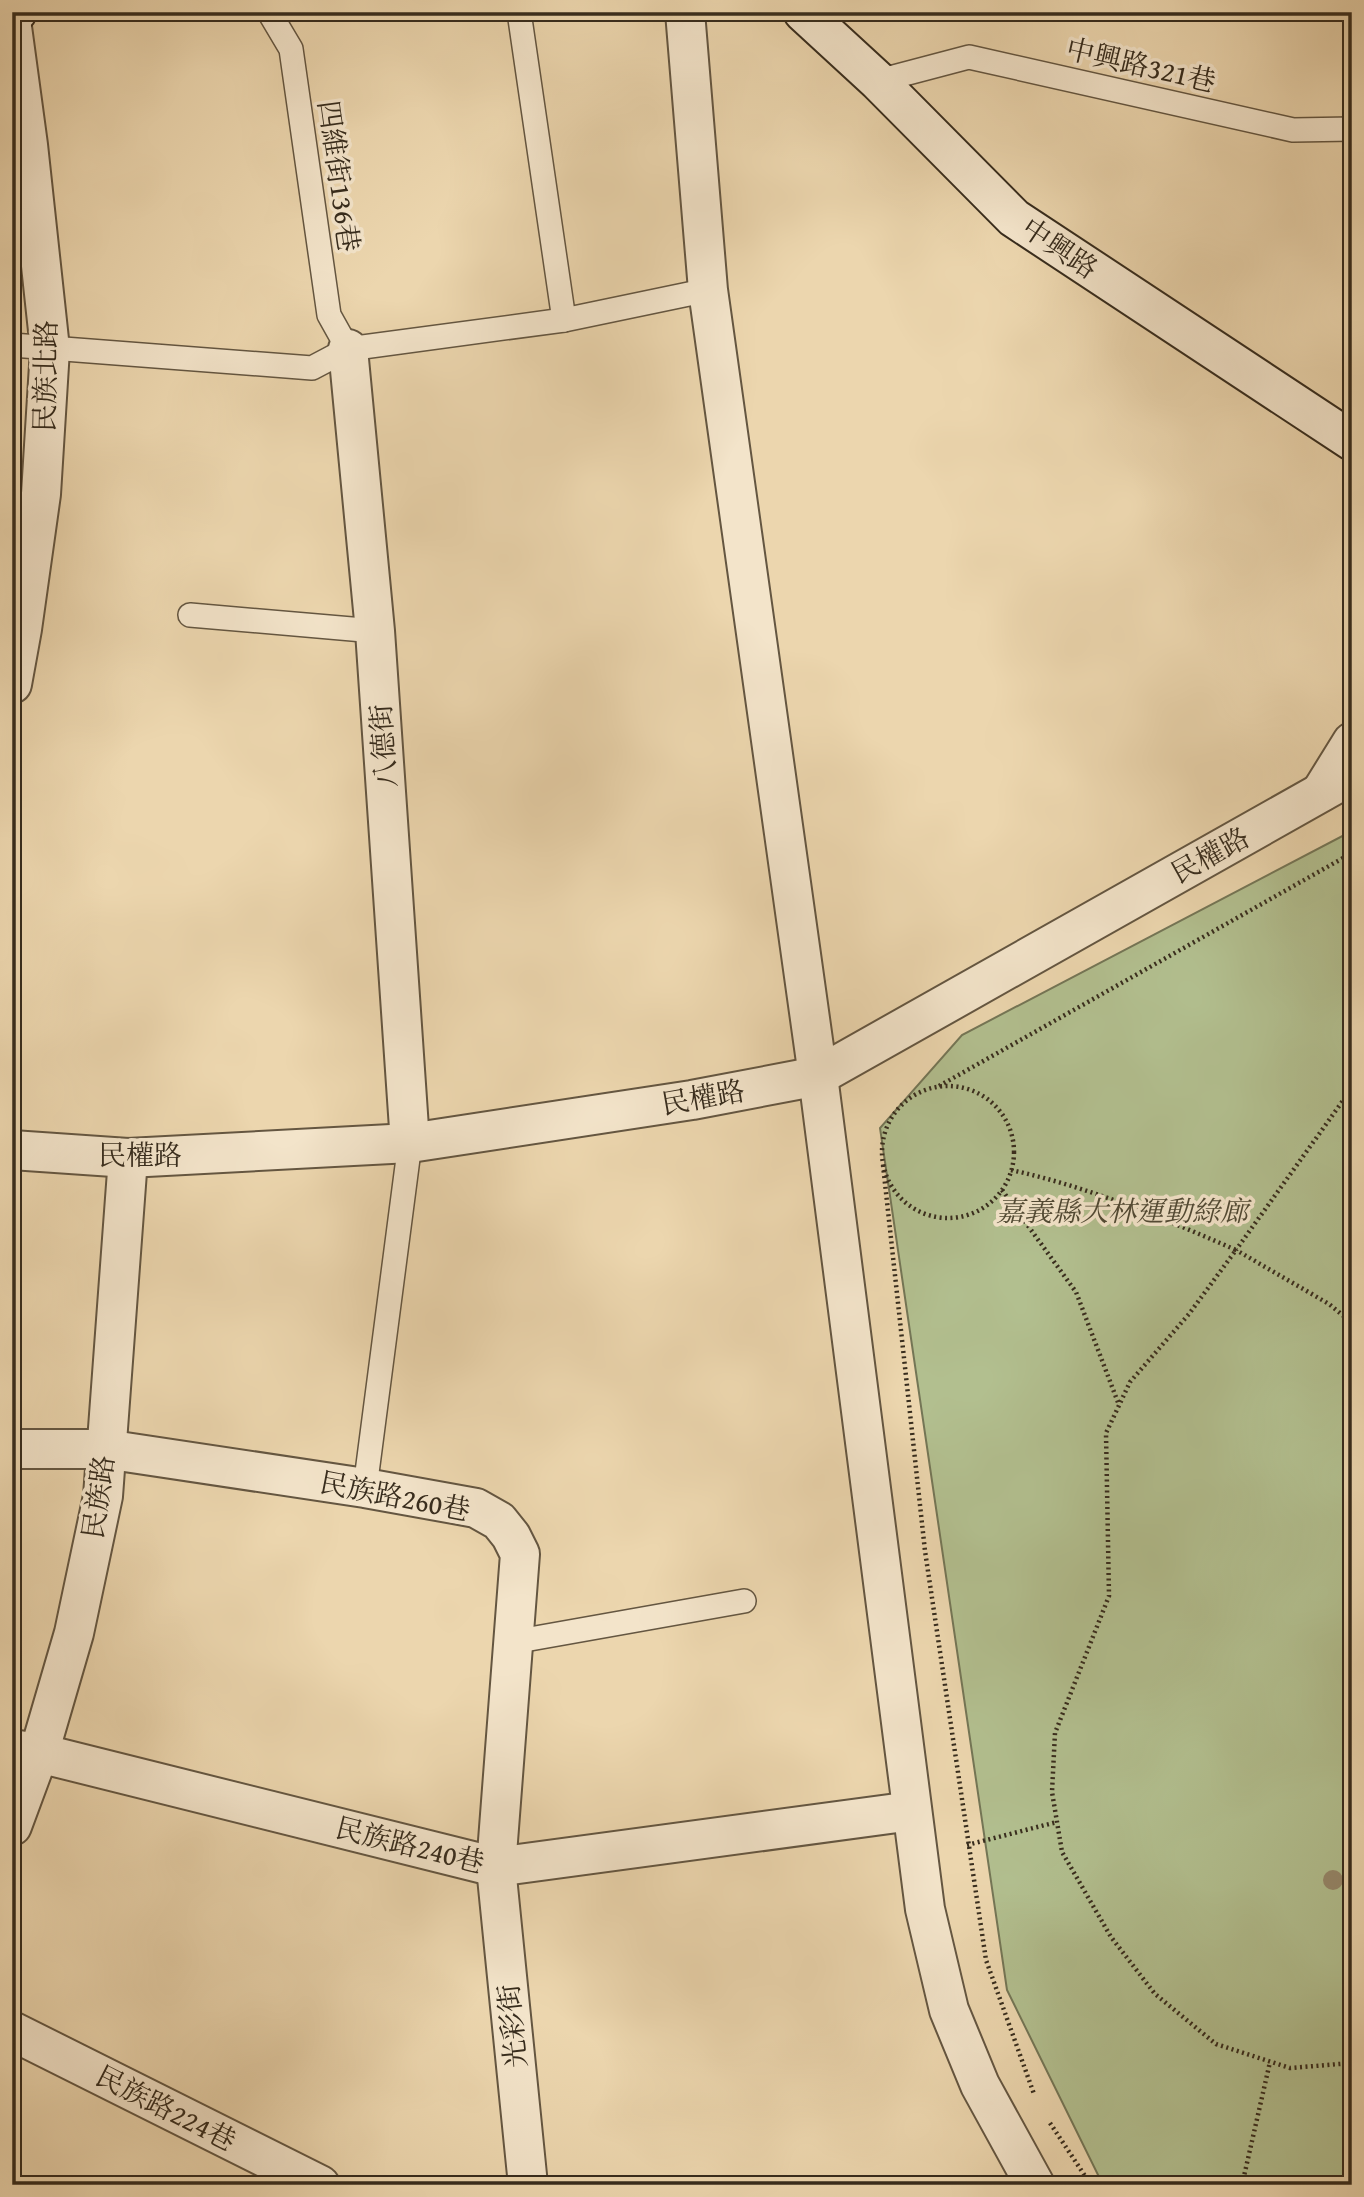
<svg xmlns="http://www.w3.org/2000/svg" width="1364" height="2197" font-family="'Gentium Book Plus','Noto Serif TC',serif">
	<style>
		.green { fill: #b2bf8f; stroke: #747656; stroke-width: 2 }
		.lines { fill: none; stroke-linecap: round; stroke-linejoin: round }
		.service-casing { stroke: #645641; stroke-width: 26 }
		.minor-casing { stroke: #645641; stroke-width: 42 }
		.tertiary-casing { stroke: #645641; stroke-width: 42 }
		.secondary-casing { stroke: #372c1d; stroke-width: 42 }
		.path { stroke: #372c1d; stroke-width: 4.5; stroke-dasharray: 2 3.5; stroke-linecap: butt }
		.service { stroke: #f3e4ca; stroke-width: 23 }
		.minor { stroke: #f3e4ca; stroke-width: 38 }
		.tertiary { stroke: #f3e4ca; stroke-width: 38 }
		.secondary { stroke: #f3e4ca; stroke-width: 38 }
		.tree { fill: #96886b }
		.labels { text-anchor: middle; stroke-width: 7; stroke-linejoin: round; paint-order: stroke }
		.street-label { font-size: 28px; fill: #372c1d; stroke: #f3e4ca }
		.park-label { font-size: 28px; font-style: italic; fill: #504934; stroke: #f3e4ca }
	</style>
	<rect width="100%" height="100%" fill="#ecd6ae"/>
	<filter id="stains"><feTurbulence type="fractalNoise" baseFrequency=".00286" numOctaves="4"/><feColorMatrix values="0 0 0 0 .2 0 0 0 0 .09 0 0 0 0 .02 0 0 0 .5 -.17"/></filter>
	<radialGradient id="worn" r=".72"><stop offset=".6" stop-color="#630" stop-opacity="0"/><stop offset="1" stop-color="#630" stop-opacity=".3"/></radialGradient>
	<polygon class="green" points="1352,831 1352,2185 1103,2185 1007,1990 880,1128 962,1035"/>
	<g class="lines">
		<g class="service-casing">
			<g id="service">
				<polyline points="269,12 291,49 329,315 348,349"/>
				<polyline points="519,12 564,320"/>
				<polyline points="878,81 969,57 1293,130 1352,129"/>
				<polyline points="12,345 312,368 348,349 564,320 708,290"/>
				<polyline points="190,615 375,631"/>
				<polyline points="365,1488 410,1143"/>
				<polyline points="513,1642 744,1601"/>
			</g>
		</g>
		<g class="minor-casing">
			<g id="minor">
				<polyline points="12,27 28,145 50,349 41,494 22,629 12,684"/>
				<polyline points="348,349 375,631 410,1143"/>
				<polyline points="1321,792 1352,742"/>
				<polyline points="12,1150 128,1158 410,1143 692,1100 818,1076 1352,775"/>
				<polyline points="12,1449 105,1449 365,1488 476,1508 499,1521 511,1536 520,1554 496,1867 528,2185"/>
				<polyline points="12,1749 39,1753 496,1867 912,1811"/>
				<polyline points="12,1826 39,1753 74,1633 103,1496 128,1158"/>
				<polyline points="12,2031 320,2185"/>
			</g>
		</g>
		<g class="tertiary-casing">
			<polyline id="tertiary" points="685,12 708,290 818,1076 925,1909 949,2010 980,2085 1035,2185"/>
		</g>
		<g class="secondary-casing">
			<g id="secondary">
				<polyline points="803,12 878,81 1014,218 1352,441"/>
				<polyline points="12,14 17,12"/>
			</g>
		</g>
		<g class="path">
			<polyline points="939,1086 1352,853"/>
			<circle cx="948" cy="1152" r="66"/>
			<polyline points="1352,1088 1236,1250 1329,1304 1352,1323"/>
			<polyline points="883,1165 925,1551 986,1960 1034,2094"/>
			<path d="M1011,1170c78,17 152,48 225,80l-47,64 -59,68 -24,51 3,163 -54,137 -3,59 10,60 49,85 44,57 61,50 74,24 62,-5"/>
			<polyline points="1002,1190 1076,1292 1119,1405"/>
			<polyline points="967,1845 1057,1822"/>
			<polyline points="1050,2123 1091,2185"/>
			<polyline points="1242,2185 1270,2062"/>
		</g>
		<use href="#service" class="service"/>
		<use href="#minor" class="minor"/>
		<use href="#tertiary" class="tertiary"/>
		<use href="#secondary" class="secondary"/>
	</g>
	<circle class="tree" cx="1333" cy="1880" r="10"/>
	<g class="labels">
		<g class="street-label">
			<text transform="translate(1141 65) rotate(13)" y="10">中興路321巷</text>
			<text transform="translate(339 176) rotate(82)" y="10">四維街136巷</text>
			<text transform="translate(1060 248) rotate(34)" y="10">中興路</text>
			<text transform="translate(45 376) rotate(-89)" y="10">民族北路</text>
			<text transform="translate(383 746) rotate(-94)" y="10">八德街</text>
			<text transform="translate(1210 855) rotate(-29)" y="10">民權路</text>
			<text transform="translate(703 1097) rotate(-10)" y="10">民權路</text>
			<text x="140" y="1165">民權路</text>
			<text transform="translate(395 1496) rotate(11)" y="10">民族路260巷</text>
			<text transform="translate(98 1497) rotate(-82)" y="10">民族路</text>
			<text transform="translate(410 1845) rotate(14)" y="10">民族路240巷</text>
			<text transform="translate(512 2026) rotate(-96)" y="10">光彩街</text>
			<text transform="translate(166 2108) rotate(27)" y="10">民族路224巷</text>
		</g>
		<g class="park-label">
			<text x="1122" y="1221">嘉義縣大林運動綠廊</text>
		</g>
	</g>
	<rect width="1364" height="2197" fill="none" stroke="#ecd6ae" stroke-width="42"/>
	<rect x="14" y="14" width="1336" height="2169" fill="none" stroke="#372c1d" stroke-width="3.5"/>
	<rect x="21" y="21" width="1322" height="2155" fill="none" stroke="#372c1d" stroke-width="2"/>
	<rect width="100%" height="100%" filter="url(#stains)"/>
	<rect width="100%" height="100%" fill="url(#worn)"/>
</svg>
